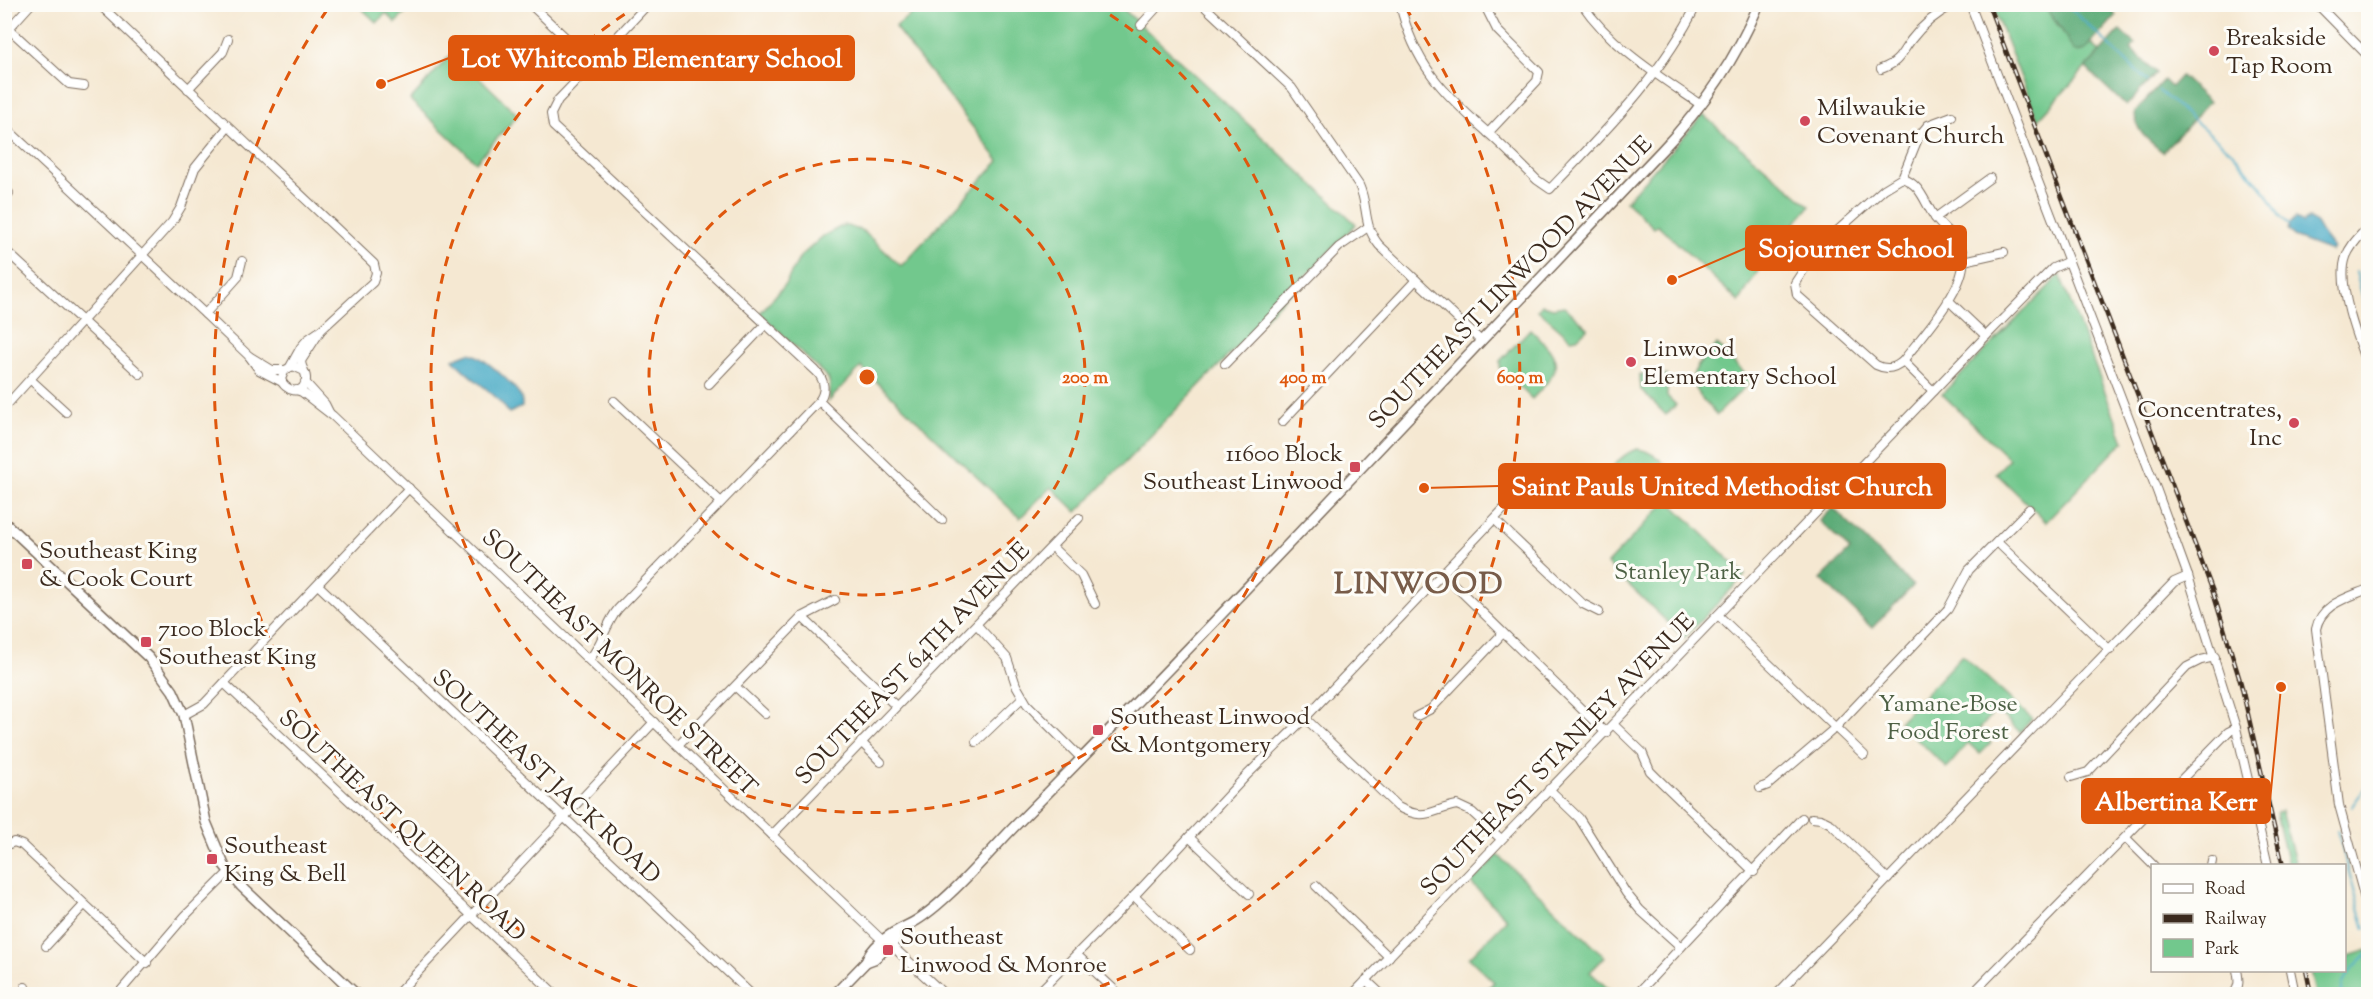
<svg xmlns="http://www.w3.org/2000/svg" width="2373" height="999" font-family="'Sorts Mill Goudy',serif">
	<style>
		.green { fill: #72c88d; stroke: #567956; stroke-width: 1.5 }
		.forest { fill: #5dac78; stroke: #4c6b4b; stroke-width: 1.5 }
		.water { fill: #45a9c5; stroke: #406a72; stroke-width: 1.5 }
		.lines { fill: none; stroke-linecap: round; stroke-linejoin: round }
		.stream { stroke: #45a9c5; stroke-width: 2 }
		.minor-casing { stroke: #7c6c5d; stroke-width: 10 }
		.major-casing { stroke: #7c6c5d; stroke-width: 12 }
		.minor { stroke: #fff; stroke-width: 8 }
		.major { stroke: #fff; stroke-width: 9 }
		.rail-casing { stroke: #3b2a1e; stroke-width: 4.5 }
		.rail { stroke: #fdfcf7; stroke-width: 2; stroke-dasharray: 7; stroke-linecap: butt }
		.ring { fill: none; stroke: #df570d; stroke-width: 3; stroke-dasharray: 10 8 }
		.poi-dot { fill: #d1495b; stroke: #fdfcf7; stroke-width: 2 }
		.labels { text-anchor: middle; stroke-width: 6; stroke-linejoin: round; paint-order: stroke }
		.poi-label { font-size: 24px; fill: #3b2a1e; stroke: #fdfcf7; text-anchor: start }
		.street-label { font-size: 24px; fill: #3b2a1e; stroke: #fdfcf7 }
		.park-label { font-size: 24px; fill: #4e6145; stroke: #fdfcf7 }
		.district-label { font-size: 30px; font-weight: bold; letter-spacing: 1.5px; fill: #785c49; stroke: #fdfcf7 }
		.centre { fill: #df570d; stroke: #fdfcf7; stroke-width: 3 }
		.ring-label { font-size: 18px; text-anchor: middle; font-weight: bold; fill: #df570d; stroke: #fdfcf7; stroke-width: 6; stroke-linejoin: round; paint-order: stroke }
		.leader { fill: none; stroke: #df570d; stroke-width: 2 }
		.callout-dot { fill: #df570d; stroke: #fdfcf7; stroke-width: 2 }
		.callout { fill: #df570d; stroke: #df570d; stroke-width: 2 }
		.callout-label { font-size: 26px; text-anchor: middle; font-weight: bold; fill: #fff }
	</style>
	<rect width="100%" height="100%" fill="#fdfcf7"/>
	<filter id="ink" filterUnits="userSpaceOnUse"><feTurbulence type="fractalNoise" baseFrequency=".0167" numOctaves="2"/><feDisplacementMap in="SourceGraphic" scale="12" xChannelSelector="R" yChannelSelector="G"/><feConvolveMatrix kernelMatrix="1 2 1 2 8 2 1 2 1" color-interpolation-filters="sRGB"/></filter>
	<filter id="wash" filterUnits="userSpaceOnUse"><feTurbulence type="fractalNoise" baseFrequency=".008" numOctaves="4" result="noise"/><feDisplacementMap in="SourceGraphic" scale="24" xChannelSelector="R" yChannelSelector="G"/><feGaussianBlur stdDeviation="1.35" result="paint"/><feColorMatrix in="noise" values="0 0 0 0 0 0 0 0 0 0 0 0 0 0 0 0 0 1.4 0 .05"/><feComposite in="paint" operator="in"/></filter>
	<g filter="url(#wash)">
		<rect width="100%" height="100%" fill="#f5e8d2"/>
		<g class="green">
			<polygon points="362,4 405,5 409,8 396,23 386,13 377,23 360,7"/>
			<polygon points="922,5 1119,5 1356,224 1077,512 1051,487 1020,518 861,367 828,402 830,385 828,378 760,313 784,286 800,257 823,236 844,225 863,231 901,266 999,161 895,27"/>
			<polygon points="1992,5 2043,5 2078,52 2085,50 2091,43 2100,52 2038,120"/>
			<polygon points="453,52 518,115 476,162 410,100"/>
			<polygon points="1703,115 1810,206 1767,256 1739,302 1658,225 1654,228 1626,201"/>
			<polygon points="2060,275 2124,441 2046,522 1996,473 2009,459 1942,394"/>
			<polygon points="1542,305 1553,308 1564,306 1588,328 1577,338 1571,339 1538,310"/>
			<path d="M1530,329c33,32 34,37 2,70l-32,-31v-7z"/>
			<path d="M1717,345l31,32v7l-31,31c-32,-33 -33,-38 0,-70z"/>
			<polygon points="1640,375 1667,375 1667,396 1676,405 1666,415 1641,390"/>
			<path d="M1637,449c16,2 25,13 37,23l-29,33 -8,1 -33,-29c10,-12 18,-23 33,-28z"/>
			<polygon points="1668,500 1745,575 1684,638 1607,564"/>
			<polygon points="1962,655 2032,719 2020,732 1996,710 1977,732 1991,743 1980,754 1968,743 1947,768 1899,722"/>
			<polygon points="2281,811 2296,865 2288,865 2276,813"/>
			<polygon points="1498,855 1605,957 1590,972 1614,994 1482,994 1494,982 1469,958 1507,919 1471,883"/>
			<polygon points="2368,950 2368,994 2316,994 2311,971 2344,970 2345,957"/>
		</g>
		<g class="forest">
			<polygon points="2043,5 2109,5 2116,16 2085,50 2078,52 2073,50 2059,25"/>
			<polygon points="2120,30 2135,44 2131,49 2157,73 2126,106 2086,68"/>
			<path d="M2181,76l28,26 -46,50c-15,-12 -28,-20 -28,-40l29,-32 7,7z"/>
			<polygon points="1833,508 1913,586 1872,628 1821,579 1850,550 1820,521"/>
		</g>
		<g class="water">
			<path d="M2295,218l7,5 7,-4c10,4 8,9 14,16 3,5 7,8 10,13l-2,3 -35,-13 -8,-8 2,-7z"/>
			<path d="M469,353c13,2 46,32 52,44 1,3 1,7 1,10l-13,6c-14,-22 -40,-34 -56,-54z"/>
		</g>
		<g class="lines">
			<g class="stream">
				<polyline points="2066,4 2147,81"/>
				<polyline points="2159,91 2233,153 2268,195 2279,215 2291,226"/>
				<polyline points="2356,272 2366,309"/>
				<polyline points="2352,806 2368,784"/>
				<polyline points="2337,830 2365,929"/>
				<path d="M2342,994c-2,-18 15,-29 26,-41"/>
			</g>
		</g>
	</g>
	<g filter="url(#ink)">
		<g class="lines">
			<g class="minor-casing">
				<g id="minor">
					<polyline points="99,4 374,264 376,273 373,282 321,330 308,339 301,347 290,367"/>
					<polyline points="530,4 583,54 588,63"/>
					<path d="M1202,4l90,84 67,97c10,22 3,39 20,60l102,96"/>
					<path d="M1400,4c14,60 43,89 87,128 17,15 34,32 50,48l13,9c55,-58 111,-112 147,-185"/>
					<polyline points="1484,4 1497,30 1539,72 1537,81 1488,133"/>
					<path d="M1582,4c29,43 77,72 119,101"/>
					<polyline points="1970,4 2157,491 2188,576 2236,728 2268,866"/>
					<polyline points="2317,4 2368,56"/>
					<polyline points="1141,25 1160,4"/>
					<polyline points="9,29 69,84 84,86"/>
					<polyline points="4,34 31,4"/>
					<path d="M1881,69c19,-7 19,-14 30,-29 12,-16 26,-27 44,-36"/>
					<polyline points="188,89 223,52 228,39"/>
					<polyline points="4,126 205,314 249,356 259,370 282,382"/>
					<path d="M1902,178c20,7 22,25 34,41 8,11 21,18 26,32 11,32 -41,85 -59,110 -9,8 -17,9 -27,4l-79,-70 -2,-12 23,-35 66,-59z"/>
					<polyline points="1902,178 1919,136 1928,125 1952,116"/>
					<polyline points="4,199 9,193"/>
					<polyline points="1935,218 1990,178"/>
					<path d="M2368,227c-8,9 -18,18 -22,30 -10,27 12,84 22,110"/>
					<polyline points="4,249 140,374"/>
					<polyline points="1964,261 2004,252"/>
					<polyline points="1948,300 1986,336"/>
					<polyline points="205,314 238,277 242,261"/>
					<polyline points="249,356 272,370 285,370"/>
					<polyline points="1903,361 1933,391"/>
					<polyline points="1225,364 1339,247 1368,227"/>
					<path d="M302,370l-9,-4 -8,4 -4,9c3,12 22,18 25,1 1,-7 -5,-12 -5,-19l20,-31"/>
					<polyline points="31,380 66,412"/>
					<polyline points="305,382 325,404 329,412"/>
					<polyline points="709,384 765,325"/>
					<polyline points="297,390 302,392 333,416 883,941"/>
					<polyline points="614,401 721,502"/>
					<polyline points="819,401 942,520"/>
					<polyline points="4,408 172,222 181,207 195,168 228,127"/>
					<polyline points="1282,422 1416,280"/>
					<polyline points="1495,520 1583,604 1599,612"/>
					<polyline points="1997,542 2110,650"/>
					<polyline points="1052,547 1081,575 1095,604"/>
					<polyline points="1443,574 1606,733"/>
					<polyline points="318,585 751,994"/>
					<path d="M2368,589c-21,9 -47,15 -52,40l23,176 29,105"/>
					<polyline points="1718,615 1864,755"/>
					<polyline points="802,617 896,706"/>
					<polyline points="977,625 1007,658 1016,685 1027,704 1081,758"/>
					<path d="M589,660c13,-15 16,-35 29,-51l201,-208c7,-10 6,-21 -3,-30l-263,-245 -2,-12 7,-14 27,-28 3,-9 13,-9 47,-50"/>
					<polyline points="224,683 555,994"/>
					<polyline points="736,687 765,714"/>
					<polyline points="184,715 204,704 409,488"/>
					<polyline points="1417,716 1431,709 1503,633"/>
					<path d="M1305,718l93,89c29,15 32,3 59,-2l15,7 29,27"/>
					<polyline points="1614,725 1642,752 1650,771 1656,777 1754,872"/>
					<polyline points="861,742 881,762"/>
					<polyline points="976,742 1022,698"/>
					<polyline points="678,745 802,617 835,600"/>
					<polyline points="2071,777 2088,772 2187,667 2201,660 2215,657"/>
					<polyline points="1760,788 1768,785 1835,728 1948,609 1969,570 2029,509"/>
					<polyline points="1549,789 1579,818 1626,893 1640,910 1681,947"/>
					<polyline points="1812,818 1821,819 1831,824 1888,879"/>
					<polyline points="772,835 1079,518"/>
					<polyline points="1189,837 1249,894"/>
					<polyline points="2126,838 2154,866"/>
					<polyline points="4,846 14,842 22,845 147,963"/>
					<polyline points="2211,866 2212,861"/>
					<polyline points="1316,886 1389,957"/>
					<polyline points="1134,896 1190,950"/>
					<polyline points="890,944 944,994"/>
					<polyline points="46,946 84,905"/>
					<polyline points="1077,955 1119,994"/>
					<polyline points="2290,970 2295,994"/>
					<polyline points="1366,980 1381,994"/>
					<polyline points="25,994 25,987"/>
					<polyline points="118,994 185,916 229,872"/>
					<polyline points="397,994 654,722"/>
					<polyline points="1037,994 1134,896 1246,776 1305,718 1535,476"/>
					<polyline points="1353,994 1986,336 2053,268 2069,261"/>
					<polyline points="1637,994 1802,818"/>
					<polyline points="1777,994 2174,582 2188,576"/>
					<polyline points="1972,994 2228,732 2236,728"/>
					<path d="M2233,994c7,-7 6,-14 4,-24"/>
				</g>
			</g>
			<g class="major-casing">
				<g id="major">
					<polyline points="4,522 149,658 173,691 184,715 206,822 224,865 241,886 356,994"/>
					<polyline points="866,962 874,959 907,930"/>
					<path d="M835,994l31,-32c6,-17 27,-30 42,-37 34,-16 81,-73 109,-101 219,-221 431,-449 645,-674 41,-43 74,-91 97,-146"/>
				</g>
			</g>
			<use href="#minor" class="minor"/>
			<use href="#major" class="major"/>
			<g class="rail-casing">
				<g id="rail">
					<polyline points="1988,4 2212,589 2241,684 2283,866"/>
					<polyline points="2306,970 2311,994"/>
				</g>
			</g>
			<use href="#rail" class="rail"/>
		</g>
	</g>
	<g class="ring">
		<circle cx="867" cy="377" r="218"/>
		<path d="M1095 5A436 436 0 1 1 639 5"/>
		<path d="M654 994A653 653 0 0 1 329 7M1405 7A653 653 0 0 1 1080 994"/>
	</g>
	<g class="poi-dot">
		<circle cx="2214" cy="51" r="6"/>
		<circle cx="1805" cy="121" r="6"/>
		<circle cx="1631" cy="362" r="6"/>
		<circle cx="2294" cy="423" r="6"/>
		<rect x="1349" y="461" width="12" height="12" rx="3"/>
		<rect x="21" y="558" width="12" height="12" rx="3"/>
		<rect x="140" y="636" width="12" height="12" rx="3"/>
		<rect x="1092" y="724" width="12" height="12" rx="3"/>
		<rect x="206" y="853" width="12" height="12" rx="3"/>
		<rect x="882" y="944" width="12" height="12" rx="3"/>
	</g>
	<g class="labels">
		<g class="poi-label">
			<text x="2226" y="45">Breakside<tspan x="2226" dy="28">Tap Room</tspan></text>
			<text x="1817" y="115">Milwaukie<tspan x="1817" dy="28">Covenant Church</tspan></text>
			<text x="1643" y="356">Linwood<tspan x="1643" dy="28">Elementary School</tspan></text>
			<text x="2282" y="417" text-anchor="end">Concentrates,<tspan x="2282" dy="28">Inc</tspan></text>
			<text x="1343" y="461" text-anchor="end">11600 Block<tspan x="1343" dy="28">Southeast Linwood</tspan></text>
			<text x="39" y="558">Southeast King<tspan x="39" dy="28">&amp; Cook Court</tspan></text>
			<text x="158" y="636">7100 Block<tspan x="158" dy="28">Southeast King</tspan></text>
			<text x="1110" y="724">Southeast Linwood<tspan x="1110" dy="28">&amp; Montgomery</tspan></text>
			<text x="224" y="853">Southeast<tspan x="224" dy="28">King &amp; Bell</tspan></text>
			<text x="900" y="944">Southeast<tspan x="900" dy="28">Linwood &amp; Monroe</tspan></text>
		</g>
		<g class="street-label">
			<text transform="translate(1510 282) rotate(-46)" y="8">SOUTHEAST LINWOOD AVENUE</text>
			<text transform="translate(620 662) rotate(44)" y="8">SOUTHEAST MONROE STREET</text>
			<text transform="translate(912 663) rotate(-46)" y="8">SOUTHEAST 64TH AVENUE</text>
			<text transform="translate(1557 754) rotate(-46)" y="8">SOUTHEAST STANLEY AVENUE</text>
			<text transform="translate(547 776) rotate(43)" y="8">SOUTHEAST JACK ROAD</text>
			<text transform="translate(403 825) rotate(43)" y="8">SOUTHEAST QUEEN ROAD</text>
		</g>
		<g class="park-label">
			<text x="1678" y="579">Stanley Park</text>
			<text x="1948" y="711">Yamane-Bose<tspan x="1948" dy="28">Food Forest</tspan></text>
		</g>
		<g class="district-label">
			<text x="1419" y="593">LINWOOD</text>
		</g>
	</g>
	<circle cx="867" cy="377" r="9" class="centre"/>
	<g class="ring-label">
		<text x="1085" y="383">200 m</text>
		<text x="1303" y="383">400 m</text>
		<text x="1520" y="383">600 m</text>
	</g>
	<path class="leader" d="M381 84L449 58M1672 280L1746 248M1424 488L1499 486M2281 687L2270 801"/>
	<g class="callout-dot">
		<circle cx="381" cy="84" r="6"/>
		<circle cx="1672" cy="280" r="6"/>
		<circle cx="1424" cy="488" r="6"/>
		<circle cx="2281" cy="687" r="6"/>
	</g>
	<g class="callout">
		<rect x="449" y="36" width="405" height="44" rx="6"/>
		<rect x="1746" y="226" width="220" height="44" rx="6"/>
		<rect x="1499" y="464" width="446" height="44" rx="6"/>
		<rect x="2082" y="779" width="188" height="44" rx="6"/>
	</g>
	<g class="callout-label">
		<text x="652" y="67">Lot Whitcomb Elementary School</text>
		<text x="1856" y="257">Sojourner School</text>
		<text x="1722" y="495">Saint Pauls United Methodist Church</text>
		<text x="2176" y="810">Albertina Kerr</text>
	</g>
	<rect width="2373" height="999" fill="none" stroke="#fdfcf7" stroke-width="24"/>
	<rect x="2151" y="864" width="195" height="108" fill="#fdfcf7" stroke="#afa8a0" stroke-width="1.5"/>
	<rect x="2163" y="884" width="30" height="9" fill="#ffffff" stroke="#afa8a0" stroke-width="1.5"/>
	<text x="2205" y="894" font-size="18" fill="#3b2a1e">Road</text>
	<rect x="2163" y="914" width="30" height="9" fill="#3b2a1e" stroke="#afa8a0" stroke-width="1.5"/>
	<text x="2205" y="924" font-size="18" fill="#3b2a1e">Railway</text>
	<rect x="2163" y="939" width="30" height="18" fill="#72c88d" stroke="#afa8a0" stroke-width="1.5"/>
	<text x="2205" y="954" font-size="18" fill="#3b2a1e">Park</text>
</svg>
